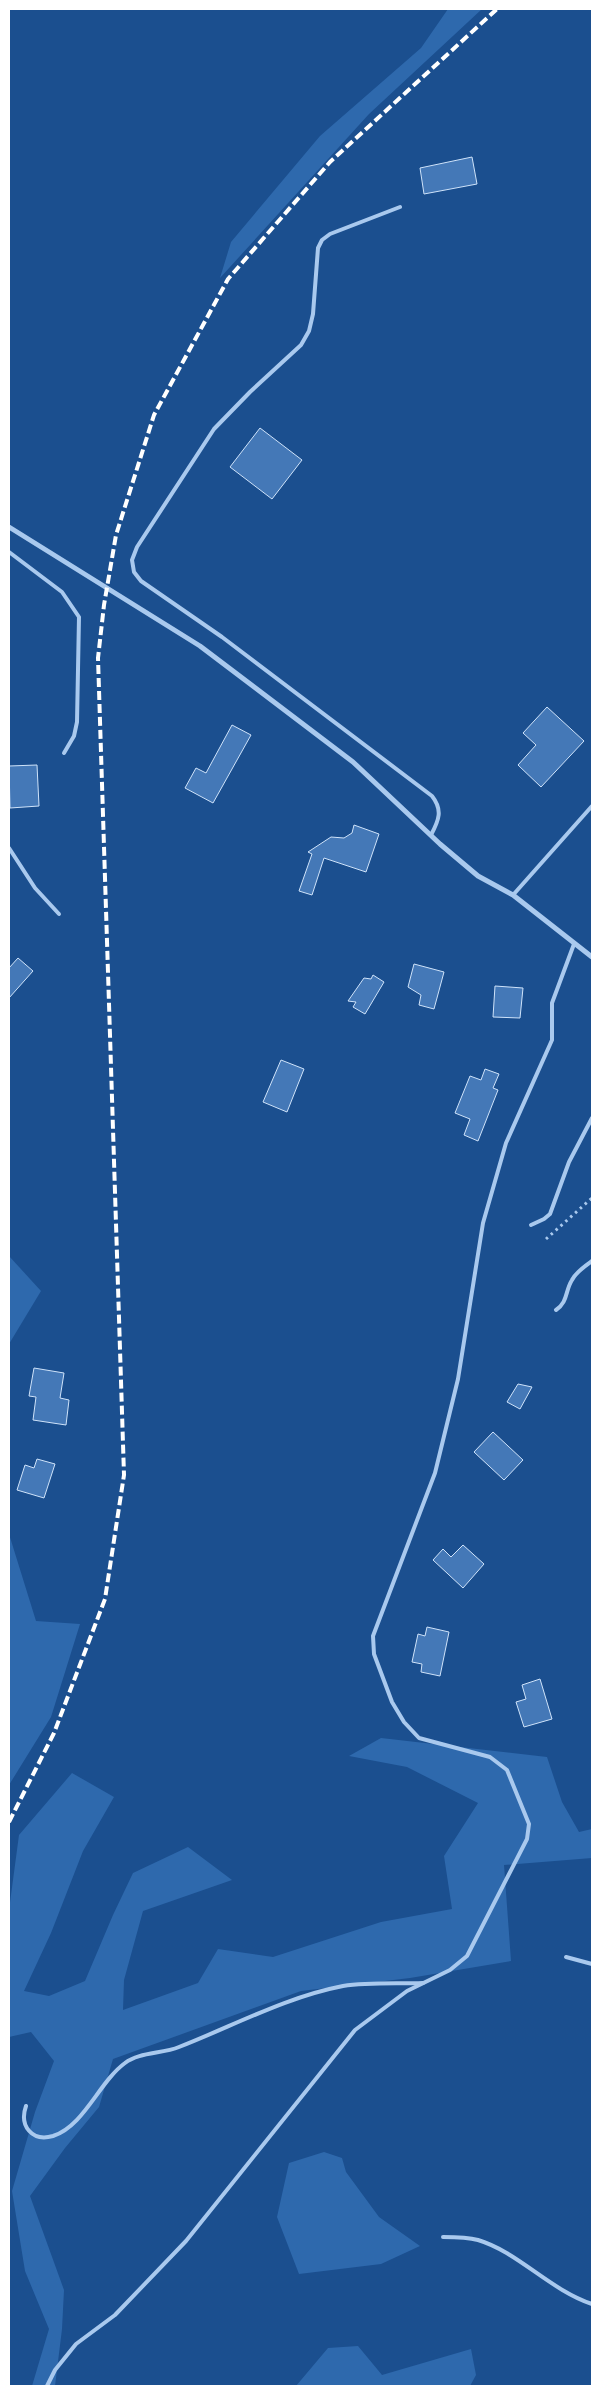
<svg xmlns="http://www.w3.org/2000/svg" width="601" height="2395" font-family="Inter,sans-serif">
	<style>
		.green { fill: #2e69ad }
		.building { fill: #4478b7; stroke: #cfe3fa }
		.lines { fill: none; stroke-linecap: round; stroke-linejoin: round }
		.path { stroke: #a9c9ee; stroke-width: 3; stroke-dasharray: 2.5 4; stroke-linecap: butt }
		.service { stroke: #a9c9ee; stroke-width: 4 }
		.minor { stroke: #a9c9ee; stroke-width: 5 }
		.rail { stroke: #fff; stroke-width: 4; stroke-dasharray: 9 4; stroke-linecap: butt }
	</style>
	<rect width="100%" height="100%" fill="#1b4f8f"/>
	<g class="green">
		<polygon points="448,9 482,9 369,114 220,278 231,242 320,136 421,48"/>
		<polygon points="9,1256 41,1291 9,1344"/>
		<polygon points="9,1534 36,1621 80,1624 51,1717 9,1785"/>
		<polygon points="381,1738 547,1757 562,1802 579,1832 592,1829 592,1858 504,1865 511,1961 410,1978 301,1991 113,2059 99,2107 65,2148 30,2196 64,2290 62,2329 55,2386 32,2386 49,2329 25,2271 12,2191 35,2112 54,2061 31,2032 9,2037 9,1910 19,1835 72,1773 114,1797 83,1851 51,1933 24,1991 49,1996 85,1981 113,1915 133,1873 188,1847 232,1880 143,1911 124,1980 123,2010 198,1983 218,1949 273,1957 381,1922 452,1909 444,1856 478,1803 407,1767 349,1756"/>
		<polygon points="324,2152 342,2158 346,2172 379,2217 420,2246 381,2264 299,2274 277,2217 289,2163"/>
		<polygon points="358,2346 382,2375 471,2349 476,2375 470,2386 296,2386 328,2348"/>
	</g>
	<g class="building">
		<polygon points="472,157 477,184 424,194 420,168"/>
		<polygon points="260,428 302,460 272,499 230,467"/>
		<polygon points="547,707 584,741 541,787 518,765 536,745 523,733"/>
		<polygon points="232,725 251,735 213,803 185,788 196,768 206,773"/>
		<polygon points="37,765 39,806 10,808 9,766"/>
		<polygon points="354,825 379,834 366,872 324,858 312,895 299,891 312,854 308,852 331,837 344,838 352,833"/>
		<polygon points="18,958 33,971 9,998 9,968"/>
		<polygon points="414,964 444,972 434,1009 419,1005 421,995 408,987"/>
		<polygon points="373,975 384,982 365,1014 353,1007 356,1002 348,1001 364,978 371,979"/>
		<polygon points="495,986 523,988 520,1018 493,1017"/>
		<polygon points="281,1060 304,1069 287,1112 263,1102"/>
		<polygon points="485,1069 499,1074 493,1088 498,1090 478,1141 464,1135 470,1119 455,1113 470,1076 481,1080"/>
		<polygon points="34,1368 64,1373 60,1398 69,1400 66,1425 33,1420 36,1397 29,1396"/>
		<polygon points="518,1384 532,1387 520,1409 507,1402"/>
		<polygon points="493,1432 523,1460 504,1480 474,1452"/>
		<polygon points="37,1459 55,1464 44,1498 17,1490 25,1465 34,1468"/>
		<polygon points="463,1545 484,1564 463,1588 433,1560 443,1549 451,1557"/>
		<polygon points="427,1627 449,1632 440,1676 421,1672 422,1664 412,1662 418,1634 425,1636"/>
		<polygon points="540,1679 552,1719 524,1727 516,1702 526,1699 522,1685"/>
	</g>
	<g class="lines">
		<polyline class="path" points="546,1239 592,1198"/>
		<g class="service">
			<path d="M400,207l-70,27 -8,6 -4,8 -5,66 -4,17 -8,14 -51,47 -36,37 -77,118 -5,13 2,12 7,9 81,56 210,159c11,14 7,24 -1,39"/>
			<polyline points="9,552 62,592 79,617 77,722 74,736 64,753"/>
			<polyline points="9,848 35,888 59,914"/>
			<polyline points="513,895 592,806"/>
			<polyline points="531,1225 544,1219 550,1214 569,1162 592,1118"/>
			<path d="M556,1310c12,-8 9,-19 16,-30 4,-8 13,-14 20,-19"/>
			<polyline points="566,1957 592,1964"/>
			<path d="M26,2106c-7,20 6,36 27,30 31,-10 46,-54 72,-73 14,-11 37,-9 54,-16 54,-21 107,-50 164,-61 26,-4 54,-2 80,-3"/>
			<path d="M443,2237c12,0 24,0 35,3 40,12 72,50 114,64"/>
			<polyline points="47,2386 55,2370 76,2344 115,2315 186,2241 355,2030 407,1991 450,1970 467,1956 527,1839 529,1824 507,1770 490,1757 419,1738 404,1722 392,1702 374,1654 373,1636 435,1473 458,1379 483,1223 506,1143 552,1040 552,1003 574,944"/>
		</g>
		<polyline class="minor" points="9,527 200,646 353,762 440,844 478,876 513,895 592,957"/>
		<polyline class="rail" points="9,1822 54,1733 105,1599 124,1475 98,658 104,605 116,535 154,415 228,279 330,162 497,9"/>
	</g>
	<rect width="601" height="2395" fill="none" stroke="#ffffff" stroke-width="20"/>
</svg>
